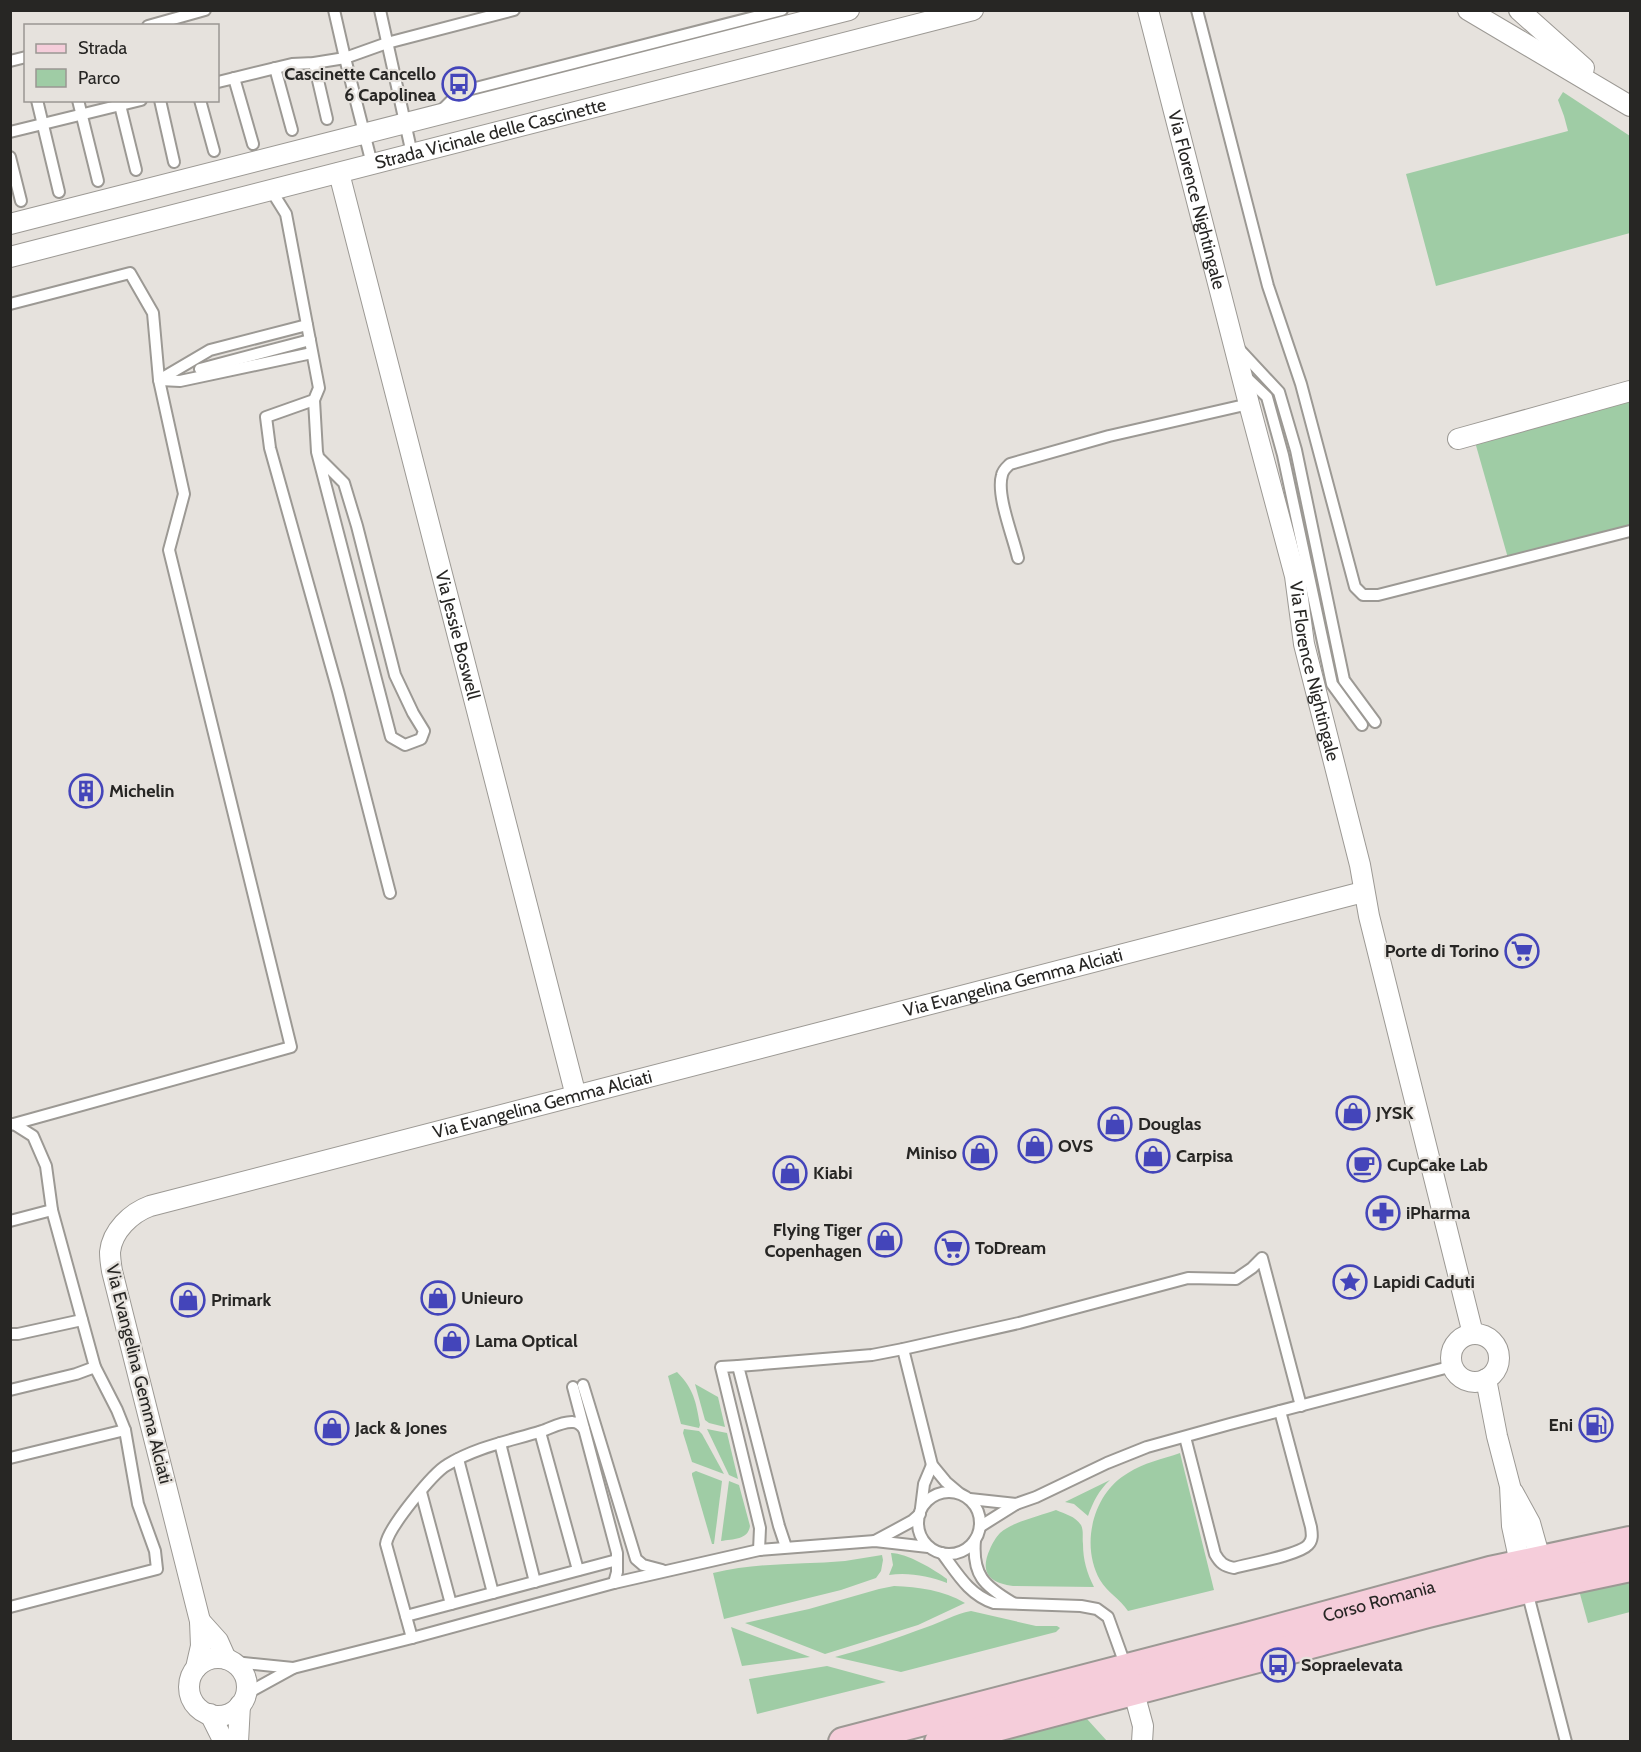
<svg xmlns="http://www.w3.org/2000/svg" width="1641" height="1752" font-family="Cabin,sans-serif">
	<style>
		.green { fill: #9fcca5 }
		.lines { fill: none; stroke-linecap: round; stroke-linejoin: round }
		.service-casing { stroke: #9c9994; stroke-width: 14 }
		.minor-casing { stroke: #9c9994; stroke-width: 22 }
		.secondary-casing { stroke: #9c9994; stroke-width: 32 }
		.service { stroke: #fff; stroke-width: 10 }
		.minor { stroke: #fff; stroke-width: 20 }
		.secondary { stroke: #f5cdda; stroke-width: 28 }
		.labels { text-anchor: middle; stroke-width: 4.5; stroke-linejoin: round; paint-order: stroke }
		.poi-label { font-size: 18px; font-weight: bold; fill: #272624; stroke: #e6e2dd; text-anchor: start }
		.street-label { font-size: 18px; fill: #272624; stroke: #e6e2dd }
	</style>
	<rect width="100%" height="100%" fill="#e6e2dd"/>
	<g class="green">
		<polygon points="1563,92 1630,136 1630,233 1436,286 1406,174 1568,131 1564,116 1558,100"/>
		<polygon points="1630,401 1630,527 1508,558 1475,442"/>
		<path d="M677,1372c17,17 19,30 23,53l-1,3 -18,-4 -13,-48z"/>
		<polygon points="695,1384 718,1397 725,1427 709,1423 705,1420"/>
		<polygon points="684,1429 699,1431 702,1434 724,1474 692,1462 683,1433"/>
		<polygon points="707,1429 727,1433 738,1479 729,1475"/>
		<path d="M1180,1453l34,137 -86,21c-8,-12 -21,-19 -28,-31 -20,-35 -7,-87 28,-107 15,-10 35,-14 52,-20z"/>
		<polygon points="696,1471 722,1481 714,1544 712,1544 692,1475 692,1473"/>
		<path d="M1110,1480c-11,10 -17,22 -22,36l-14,-12 -9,-2z"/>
		<path d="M729,1481l10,4 11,41c-2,14 -17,13 -29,15z"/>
		<path d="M1056,1510c9,4 19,6 25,15 3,6 1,13 2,19 0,16 4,29 11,43l-81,-1c-23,-3 -34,-13 -23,-37 2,-5 6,-12 10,-16 12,-11 40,-17 56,-23z"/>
		<path d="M891,1553c16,0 44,17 56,26v4c-18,-7 -39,-11 -58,-8l4,-10z"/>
		<path d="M882,1555l1,5 -2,11 -5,7 -35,12 -117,29 -11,-46c44,-11 88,-8 132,-12 12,-2 25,-4 37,-6z"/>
		<polygon points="1630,1579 1630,1612 1588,1623 1580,1594 1582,1589"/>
		<path d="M894,1586c25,1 49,4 71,17l-47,22 -93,29 -80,-31 64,-14 70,-20z"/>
		<path d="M971,1611l65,15h21l3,2 -4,4 -155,40 -66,-15c31,-8 62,-19 92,-30 15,-5 28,-13 44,-16z"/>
		<polygon points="731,1627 810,1657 742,1666"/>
		<polygon points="827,1666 886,1682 757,1714 749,1679"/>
		<polygon points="1087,1719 1107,1741 997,1741"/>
	</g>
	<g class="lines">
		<g class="service-casing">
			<g id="service">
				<polyline points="334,10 345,58 387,43 514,10"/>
				<polyline points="380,10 412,154"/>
				<polyline points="1197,10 1268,286 1301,384 1355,587 1363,595 1378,595 1630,531"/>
				<polyline points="148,26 205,10"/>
				<polyline points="10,61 26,57"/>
				<polyline points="314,63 327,119"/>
				<polyline points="275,68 292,130"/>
				<polyline points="234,78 253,144"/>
				<polyline points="218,82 292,64 314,63 345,58 372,164"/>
				<polyline points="37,100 59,192"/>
				<polyline points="78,100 98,181"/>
				<polyline points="160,100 174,162"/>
				<polyline points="200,100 214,151"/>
				<polyline points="119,101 136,170"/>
				<polyline points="441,111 460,92 782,10"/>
				<polyline points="10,132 141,100"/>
				<polyline points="10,157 21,201"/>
				<polyline points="271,190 286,214 319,388 314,400 266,417 270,448 338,691 390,893"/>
				<polyline points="10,304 130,273 153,313 159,380 184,494 169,550 291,1047 10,1125"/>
				<polyline points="1238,348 1279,392 1296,450 1344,680 1375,722"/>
				<polyline points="200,369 310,340"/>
				<polyline points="1245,376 1267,397 1283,455 1332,684 1362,725"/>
				<polyline points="159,380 210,350 307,325"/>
				<polyline points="160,380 180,381 312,353"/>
				<polyline points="314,400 317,452 391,737 405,745 421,739 424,731 413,713 395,675 357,526 344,483 319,458"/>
				<path d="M1018,558c-5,-22 -22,-63 -16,-83 1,-5 5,-8 8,-11l99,-28 140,-32"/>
				<polyline points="52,1210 95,1367"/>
				<polyline points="10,1221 52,1210 46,1166 33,1136 14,1124"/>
				<polyline points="10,1334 18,1334 82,1320"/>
				<polyline points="903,1349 932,1465 946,1482 959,1493"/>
				<polyline points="738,1366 721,1367 760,1528 759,1550"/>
				<polyline points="583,1385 636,1559 643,1565 662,1570"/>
				<polyline points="573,1387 617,1553 617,1572 614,1583"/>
				<polyline points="10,1390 76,1374 95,1367 117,1410 125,1430 10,1458"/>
				<polyline points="540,1432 578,1570"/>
				<path d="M1185,1437l30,117c5,9 9,12 19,14 14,-4 65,-13 74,-23 5,-5 4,-11 3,-18l-31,-116"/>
				<polyline points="500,1443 535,1582"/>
				<polyline points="458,1459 493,1593"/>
				<circle cx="949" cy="1523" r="31"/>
				<polyline points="421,1492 451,1604"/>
				<polyline points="970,1499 1016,1504"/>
				<polyline points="921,1508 924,1484 932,1465"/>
				<polyline points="981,1526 1016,1504 1036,1497 1107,1463 1147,1447 1230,1424 1453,1366"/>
				<path d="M975,1540c-3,35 9,46 38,63"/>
				<polyline points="875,1541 912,1521 920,1514"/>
				<polyline points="786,1547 779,1526 738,1366 872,1355 903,1349 1019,1323 1188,1278 1236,1279 1252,1268 1262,1258 1301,1406"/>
				<path d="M942,1553c15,20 27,42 52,50l87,3 16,3 11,8 18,50"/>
				<polyline points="1527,1591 1566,1742"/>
				<polyline points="10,1607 157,1569 155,1551 138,1504 125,1430"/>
				<polyline points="406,1616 617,1560"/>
				<path d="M412,1638l-26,-94c2,-16 47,-71 61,-79 29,-18 63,-24 95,-34 9,-3 21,-10 31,-9 5,0 8,3 11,7"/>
				<polyline points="234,1662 293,1668"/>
				<polyline points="246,1694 293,1668 412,1638 614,1583 759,1550 875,1541 928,1547"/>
			</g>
		</g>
		<g class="minor-casing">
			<g id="minor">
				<path id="s1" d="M1148,10l101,394 46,172 9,68 56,221 9,51 104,418"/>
				<polyline points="1468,10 1630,106"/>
				<polyline points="1519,10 1584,68"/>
				<path id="s2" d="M339,173l237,923"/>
				<polyline points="10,224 849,10"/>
				<path id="s3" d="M10,257l963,-247"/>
				<polyline points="1458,439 1630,391"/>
				<circle cx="1475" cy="1358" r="24"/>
				<polyline points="1486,1379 1497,1436 1510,1486 1512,1526 1523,1577"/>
				<polyline points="1513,1492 1530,1523 1544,1573"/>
				<polyline points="200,1621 218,1641 226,1659"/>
				<circle cx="218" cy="1687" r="29"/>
				<path id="s4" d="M196,1668l5,-22 -1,-25 -88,-350c-1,-6 -2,-13 -2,-19 2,-21 21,-39 40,-46l1213,-314"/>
				<polyline points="1130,1678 1143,1726 1142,1742"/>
				<polyline points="210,1714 224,1742"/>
				<polyline points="238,1742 240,1705"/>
			</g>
		</g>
		<g class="secondary-casing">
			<g id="secondary">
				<path id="s5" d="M843,1742l404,-105 243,-66 140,-30"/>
				<polyline points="939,1742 1428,1613 1526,1589 1630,1567"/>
			</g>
		</g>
		<use href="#service" class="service"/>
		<use href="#minor" class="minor"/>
		<use href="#secondary" class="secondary"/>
	</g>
	<defs>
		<g id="bus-ring" transform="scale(1.725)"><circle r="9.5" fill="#e6e2dd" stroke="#4445ba" stroke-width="1.5"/><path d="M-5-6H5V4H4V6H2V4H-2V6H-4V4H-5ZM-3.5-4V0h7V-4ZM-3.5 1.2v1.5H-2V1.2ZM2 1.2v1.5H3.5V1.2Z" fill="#4445ba"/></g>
		<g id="building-ring" transform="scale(1.725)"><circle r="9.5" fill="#e6e2dd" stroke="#4445ba" stroke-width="1.5"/><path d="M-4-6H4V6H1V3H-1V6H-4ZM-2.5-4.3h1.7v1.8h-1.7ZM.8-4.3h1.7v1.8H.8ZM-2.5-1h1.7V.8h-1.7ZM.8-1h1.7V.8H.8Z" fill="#4445ba"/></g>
		<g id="supermarket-ring" transform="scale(1.725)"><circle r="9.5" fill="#e6e2dd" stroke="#4445ba" stroke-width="1.5"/><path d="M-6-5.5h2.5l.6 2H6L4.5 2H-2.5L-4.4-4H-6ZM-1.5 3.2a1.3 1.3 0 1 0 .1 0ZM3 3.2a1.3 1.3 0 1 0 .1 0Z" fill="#4445ba"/></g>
		<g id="shop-ring" transform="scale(1.725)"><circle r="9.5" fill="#e6e2dd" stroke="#4445ba" stroke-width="1.5"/><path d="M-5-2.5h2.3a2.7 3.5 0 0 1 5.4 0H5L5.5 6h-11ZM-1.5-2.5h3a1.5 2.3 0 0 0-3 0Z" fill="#4445ba"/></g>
		<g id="cafe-ring" transform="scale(1.725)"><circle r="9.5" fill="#e6e2dd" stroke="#4445ba" stroke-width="1.5"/><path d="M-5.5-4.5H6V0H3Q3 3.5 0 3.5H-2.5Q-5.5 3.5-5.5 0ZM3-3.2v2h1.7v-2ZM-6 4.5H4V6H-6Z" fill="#4445ba"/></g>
		<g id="pharmacy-ring" transform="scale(1.725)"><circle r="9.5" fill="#e6e2dd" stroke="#4445ba" stroke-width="1.5"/><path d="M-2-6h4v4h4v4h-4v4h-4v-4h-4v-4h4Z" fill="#4445ba"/></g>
		<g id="sight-ring" transform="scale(1.725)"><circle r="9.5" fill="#e6e2dd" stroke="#4445ba" stroke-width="1.5"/><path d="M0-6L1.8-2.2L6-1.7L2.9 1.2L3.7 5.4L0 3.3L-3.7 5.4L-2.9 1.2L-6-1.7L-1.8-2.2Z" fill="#4445ba"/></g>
		<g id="fuel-ring" transform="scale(1.725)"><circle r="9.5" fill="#e6e2dd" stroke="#4445ba" stroke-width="1.5"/><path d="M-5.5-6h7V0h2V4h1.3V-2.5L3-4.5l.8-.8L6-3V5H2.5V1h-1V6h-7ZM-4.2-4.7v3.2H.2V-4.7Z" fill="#4445ba"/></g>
	</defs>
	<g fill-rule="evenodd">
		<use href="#bus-ring" x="459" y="84"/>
		<use href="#building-ring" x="86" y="791"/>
		<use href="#supermarket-ring" x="1522" y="951"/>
		<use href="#shop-ring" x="1353" y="1113"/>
		<use href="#shop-ring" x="1115" y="1124"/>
		<use href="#shop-ring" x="1035" y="1146"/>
		<use href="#shop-ring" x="980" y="1153"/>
		<use href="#shop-ring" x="1153" y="1156"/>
		<use href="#cafe-ring" x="1364" y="1165"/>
		<use href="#shop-ring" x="790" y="1173"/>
		<use href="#pharmacy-ring" x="1383" y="1213"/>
		<use href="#shop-ring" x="885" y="1240"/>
		<use href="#supermarket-ring" x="952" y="1248"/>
		<use href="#sight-ring" x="1350" y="1282"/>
		<use href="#shop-ring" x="438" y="1298"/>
		<use href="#shop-ring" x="188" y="1300"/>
		<use href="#shop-ring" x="452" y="1341"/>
		<use href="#fuel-ring" x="1596" y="1425"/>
		<use href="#shop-ring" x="332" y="1428"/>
		<use href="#bus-ring" x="1278" y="1665"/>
	</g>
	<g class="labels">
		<g class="poi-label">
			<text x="436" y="80" text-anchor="end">Cascinette Cancello<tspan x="436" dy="21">6 Capolinea</tspan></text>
			<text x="109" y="797">Michelin</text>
			<text x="1499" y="957" text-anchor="end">Porte di Torino</text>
			<text x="1376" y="1119">JYSK</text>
			<text x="1138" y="1130">Douglas</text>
			<text x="1058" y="1152">OVS</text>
			<text x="957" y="1159" text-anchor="end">Miniso</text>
			<text x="1176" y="1162">Carpisa</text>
			<text x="1387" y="1171">CupCake Lab</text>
			<text x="813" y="1179">Kiabi</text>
			<text x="1406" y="1219">iPharma</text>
			<text x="862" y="1236" text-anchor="end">Flying Tiger<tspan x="862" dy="21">Copenhagen</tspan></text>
			<text x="975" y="1254">ToDream</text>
			<text x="1373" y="1288">Lapidi Caduti</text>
			<text x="461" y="1304">Unieuro</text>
			<text x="211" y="1306">Primark</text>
			<text x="475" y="1347">Lama Optical</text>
			<text x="1573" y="1431" text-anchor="end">Eni</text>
			<text x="355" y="1434">Jack &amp; Jones</text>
			<text x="1301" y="1671">Sopraelevata</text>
		</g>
		<g class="street-label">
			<text dy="6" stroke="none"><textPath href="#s3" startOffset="496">Strada Vicinale delle Cascinette</textPath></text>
			<text dy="6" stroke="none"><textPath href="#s1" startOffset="196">Via Florence Nightingale</textPath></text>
			<text dy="6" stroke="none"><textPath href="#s2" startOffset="477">Via Jessie Boswell</textPath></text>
			<text dy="6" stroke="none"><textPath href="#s1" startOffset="682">Via Florence Nightingale</textPath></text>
			<text dy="6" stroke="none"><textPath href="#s4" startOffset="1383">Via Evangelina Gemma Alciati</textPath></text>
			<text dy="6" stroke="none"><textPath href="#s4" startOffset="897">Via Evangelina Gemma Alciati</textPath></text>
			<text transform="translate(139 1374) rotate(76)" y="6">Via Evangelina Gemma Alciati</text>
			<text dy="6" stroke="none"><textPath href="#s5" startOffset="554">Corso Romania</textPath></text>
		</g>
	</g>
	<rect width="1641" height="1752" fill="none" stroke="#272624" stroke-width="24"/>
	<rect x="24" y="24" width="195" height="78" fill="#e6e2dd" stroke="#9a9793" stroke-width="1.5"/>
	<rect x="36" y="44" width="30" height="9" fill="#f5cdda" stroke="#9a9793" stroke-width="1.5"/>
	<text x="78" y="54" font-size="18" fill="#272624">Strada</text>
	<rect x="36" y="69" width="30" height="18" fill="#9fcca5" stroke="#9a9793" stroke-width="1.5"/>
	<text x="78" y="84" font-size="18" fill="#272624">Parco</text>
</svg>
